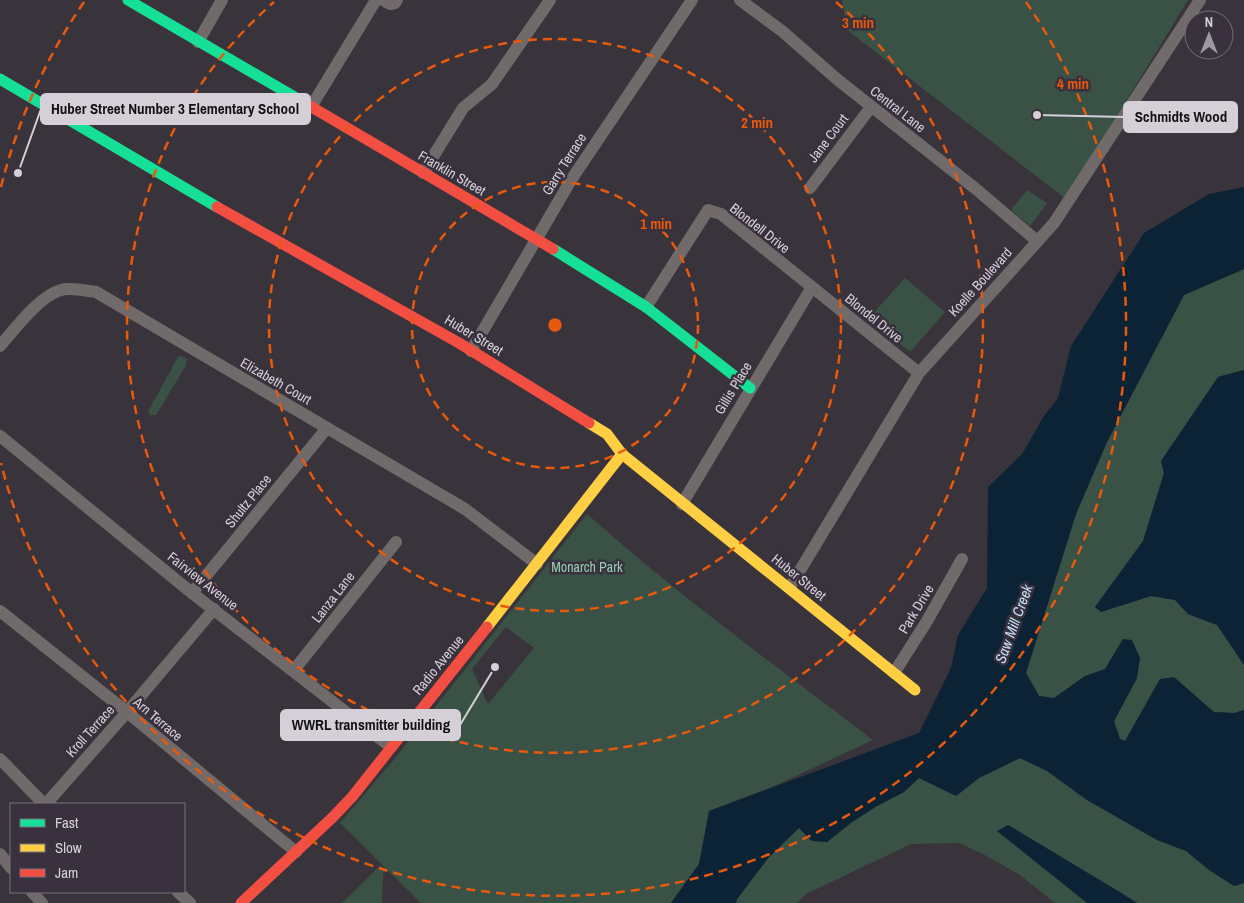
<svg xmlns="http://www.w3.org/2000/svg" width="1244" height="903" font-family="'Archivo Narrow',sans-serif">
	<style>
		.green { fill: #3a5245; fill-rule: evenodd }
		.water { fill: #0c2335 }
		.lines { fill: none; stroke-linecap: round; stroke-linejoin: round }
		.street { stroke: #706a6a; stroke-width: 12 }
		.fast { stroke: #16e098; stroke-width: 11 }
		.slow { stroke: #ffcf43; stroke-width: 11 }
		.jam { stroke: #f24e42; stroke-width: 11 }
		.ring { fill: none; stroke: #e8590c; stroke-width: 2.5; stroke-dasharray: 9 6 }
		.labels { text-anchor: middle; stroke-width: 5; stroke-linejoin: round; paint-order: stroke }
		.street-label { font-size: 14px; fill: #d5cfd7; stroke: #3a313e }
		.park-label { font-size: 14px; fill: #93d0af; stroke: #3a313e }
		.water-label { font-size: 15px; font-style: italic; fill: #c2e0f9; stroke: #3a313e }
		.centre { fill: #e8590c; stroke: #3a313e; stroke-width: 2.5 }
		.ring-label { font-size: 15px; text-anchor: middle; font-weight: bold; fill: #e8590c; stroke: #3a313e; stroke-width: 5; stroke-linejoin: round; paint-order: stroke }
		.leader { fill: none; stroke: #d5cfd7; stroke-width: 2 }
		.callout-dot { fill: #d5cfd7; stroke: #3a313e; stroke-width: 2 }
		.callout { fill: #d5cfd7; stroke: #d5cfd7; stroke-width: 2 }
		.callout-label { font-size: 15px; text-anchor: middle; font-weight: bold; fill: #111 }
	</style>
	<rect width="100%" height="100%" fill="#39343b"/>
	<g class="green">
		<polygon points="842,0 1188,0 1066,199 847,30"/>
		<polygon points="1027,190 1047,203 1030,226 1011,210"/>
		<polygon points="1244,269 1244,370 1218,377 1161,461 1164,473 1143,541 1095,607 1101,612 1151,596 1175,600 1188,614 1217,625 1244,665 1244,710 1234,713 1214,712 1160,679 1125,741 1120,739 1114,721 1137,678 1123,639 1105,669 1085,676 1054,698 1039,696 1026,673 1076,514 1107,442 1184,295"/>
		<polygon points="905,278 945,312 910,352 869,318"/>
		<polygon points="181,356 187,359 185,367 156,415 150,415 148,412 150,408 178,357"/>
		<path d="M587,514c91,81 190,153 286,226l-101,47 -63,24 -10,53 -28,39h-250l-81,-80 52,-61zM506,627l28,21 -46,56 -16,-35z"/>
		<polygon points="1020,758 1047,771 1087,800 1157,840 1186,851 1209,870 1234,886 1244,883 1244,903 1137,903 1008,825 998,831 1088,903 1055,903 1020,875 983,854 959,843 911,844 806,894 797,903 736,903 737,899 769,857 799,828 812,841 827,842 852,822 877,806 904,792 919,778 956,796 979,778"/>
		<polygon points="381,865 386,871 383,873 382,903 342,903"/>
	</g>
	<g class="water">
		<polygon points="1244,187 1244,269 1184,295 1107,442 1076,514 1026,673 1039,696 1054,698 1085,676 1105,669 1123,639 1132,640 1140,658 1137,678 1114,721 1120,739 1125,741 1160,679 1174,677 1214,712 1234,713 1244,710 1244,883 1234,886 1209,870 1186,851 1157,840 1087,800 1047,771 1020,758 979,778 956,796 919,778 904,792 877,806 852,822 827,842 812,841 799,828 769,857 737,899 736,903 671,903 699,864 709,811 919,733 951,668 958,635 987,588 988,487 1022,454 1044,416 1058,398 1071,346 1144,233 1209,194"/>
		<polygon points="1244,370 1244,665 1217,625 1188,614 1175,600 1151,596 1101,612 1095,607 1143,541 1164,473 1161,461 1218,377"/>
		<polygon points="1008,825 1123,894 1137,903 1087,903 997,831"/>
	</g>
	<g class="lines">
		<g class="street">
			<polyline points="383,0 390,4 395,3 397,0"/>
			<polyline points="740,0 782,31 838,80 976,189 1037,241"/>
			<polyline points="198,42 222,0"/>
			<polyline points="311,107 376,0"/>
			<polyline points="423,173 463,108 492,84 550,0"/>
			<polyline points="810,188 871,107"/>
			<polyline points="646,307 708,210 721,214 919,373"/>
			<path d="M0,346c14,-16 39,-50 61,-56 10,-3 25,1 35,2l369,217 72,55"/>
			<polyline points="471,351 571,180 692,0"/>
			<polyline points="0,436 192,593 391,747"/>
			<polyline points="682,504 812,287"/>
			<polyline points="790,587 919,373 1054,223 1200,0"/>
			<polyline points="192,593 327,428"/>
			<polyline points="0,611 127,712 296,852"/>
			<polyline points="294,670 396,542"/>
			<polyline points="894,673 927,621 962,559"/>
			<polyline points="0,759 44,804"/>
			<polyline points="46,804 127,712 214,609"/>
			<polyline points="0,854 11,868"/>
			<polyline points="32,892 42,903"/>
			<polyline points="178,892 190,903"/>
		</g>
		<g class="fast">
			<polyline points="128,0 298,99"/>
			<polyline points="0,79 217,207"/>
			<polyline points="553,249 646,307 750,388"/>
		</g>
		<g class="slow">
			<polyline points="589,423 607,434 622,454 915,690"/>
			<polyline points="487,627 622,454"/>
		</g>
		<g class="jam">
			<polyline points="298,99 553,249"/>
			<polyline points="217,207 459,343 589,423"/>
			<polyline points="241,903 332,818 352,797 487,627"/>
		</g>
	</g>
	<g class="ring">
		<circle cx="555" cy="325" r="143"/>
		<circle cx="555" cy="325" r="286"/>
		<path d="M836 2A428 428 0 1 1 274 2"/>
		<path d="M1 187A571 571 0 0 1 84 2M1026 2A571 571 0 1 1 1 463"/>
	</g>
	<g class="labels">
		<g class="street-label">
			<text transform="translate(898 109) rotate(38)" y="5">Central Lane</text>
			<text transform="translate(828 138) rotate(-53)" y="5">Jane Court</text>
			<text transform="translate(564 164) rotate(-58)" y="5">Garry Terrace</text>
			<text transform="translate(452 173) rotate(30)" y="5">Franklin Street</text>
			<text transform="translate(760 228) rotate(38)" y="5">Blondell Drive</text>
			<text transform="translate(980 282) rotate(-48)" y="5">Koelle Boulevard</text>
			<text transform="translate(874 318) rotate(39)" y="5">Blondel Drive</text>
			<text transform="translate(474 335) rotate(31)" y="5">Huber Street</text>
			<text transform="translate(276 381) rotate(30)" y="5">Elizabeth Court</text>
			<text transform="translate(733 388) rotate(-59)" y="5">Gillis Place</text>
			<text transform="translate(248 501) rotate(-51)" y="5">Shultz Place</text>
			<text transform="translate(799 577) rotate(39)" y="5">Huber Street</text>
			<text transform="translate(203 581) rotate(38)" y="5">Fairview Avenue</text>
			<text transform="translate(333 597) rotate(-52)" y="5">Lanza Lane</text>
			<text transform="translate(916 609) rotate(-59)" y="5">Park Drive</text>
			<text transform="translate(438 665) rotate(-51)" y="5">Radio Avenue</text>
			<text transform="translate(158 719) rotate(40)" y="5">Arn Terrace</text>
			<text transform="translate(90 731) rotate(-48)" y="5">Kroll Terrace</text>
		</g>
		<g class="park-label">
			<text x="587" y="572">Monarch Park</text>
		</g>
		<g class="water-label">
			<text transform="translate(1014 624) rotate(-70)" y="5">Saw Mill Creek</text>
		</g>
	</g>
	<circle cx="555" cy="325" r="8" class="centre"/>
	<g class="ring-label">
		<text x="858" y="28">3 min</text>
		<text x="1073" y="89">4 min</text>
		<text x="757" y="128">2 min</text>
		<text x="656" y="229">1 min</text>
	</g>
	<path class="leader" d="M18 173L41 109M1037 115L1124 117M495 667L460 725"/>
	<g class="callout-dot">
		<circle cx="18" cy="173" r="5"/>
		<circle cx="1037" cy="115" r="5"/>
		<circle cx="495" cy="667" r="5"/>
	</g>
	<g class="callout">
		<rect x="41" y="94" width="269" height="30" rx="5"/>
		<rect x="1124" y="102" width="113" height="30" rx="5"/>
		<rect x="281" y="710" width="179" height="30" rx="5"/>
	</g>
	<g class="callout-label">
		<text x="175" y="114">Huber Street Number 3 Elementary School</text>
		<text x="1181" y="122">Schmidts Wood</text>
		<text x="371" y="730">WWRL transmitter building</text>
	</g>
	<rect x="10" y="803" width="175" height="90" fill="#3a313e" stroke="#78707b"/>
	<rect x="20" y="819" width="25" height="8" fill="#16e098" stroke="#78707b"/>
	<text x="55" y="828" font-size="15" fill="#d5cfd7">Fast</text>
	<rect x="20" y="844" width="25" height="8" fill="#ffcf43" stroke="#78707b"/>
	<text x="55" y="853" font-size="15" fill="#d5cfd7">Slow</text>
	<rect x="20" y="869" width="25" height="8" fill="#f24e42" stroke="#78707b"/>
	<text x="55" y="878" font-size="15" fill="#d5cfd7">Jam</text>
	<g transform="translate(1209 35)"><circle r="24" fill="#3a313e" stroke="#78707b"/>
	<path d="M0-4L9 19L0 12L-9 19Z" fill="#9e99a0"/>
	<text y="-8" font-size="14" font-weight="bold" text-anchor="middle" fill="#d5cfd7">N</text>
	</g>
</svg>
